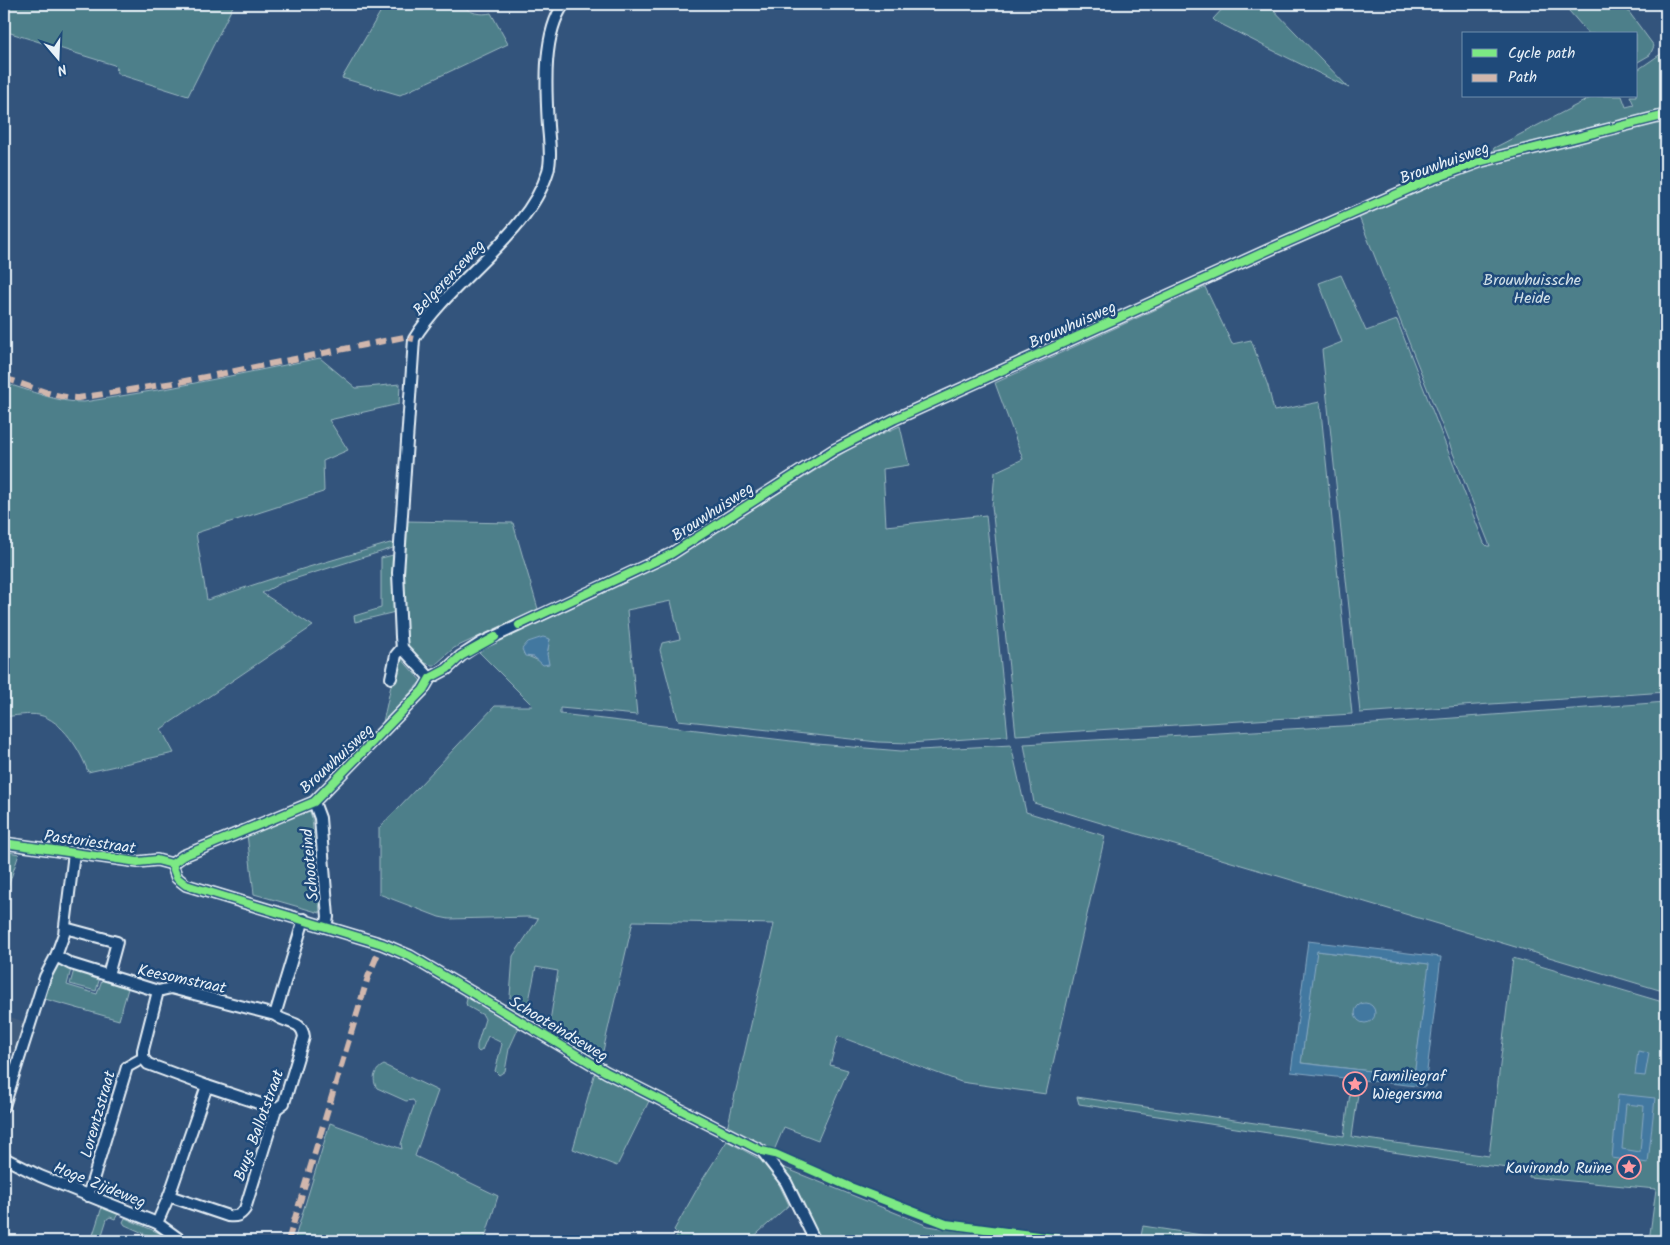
<svg xmlns="http://www.w3.org/2000/svg" width="1670" height="1245" font-family="Kalam,sans-serif">
	<style>
		.built { fill: #415c7d }
		.green { fill: #4e7f8a; stroke: #9bb8c1; fill-rule: evenodd }
		.water { fill: #4378a0; stroke: #85a8c3; fill-rule: evenodd }
		.lines { fill: none; stroke-linecap: round; stroke-linejoin: round }
		.minor-casing { stroke: #e8f1f8; stroke-width: 14 }
		.minor { stroke: #1f4a7a; stroke-width: 10 }
		.quiet { stroke: #d1b7ad; stroke-width: 6; stroke-dasharray: 12 6; stroke-linecap: butt }
		.cycleway-casing { stroke: #1f4a7a; stroke-width: 11 }
		.cycleway { stroke: #7ce984; stroke-width: 8 }
		.labels { text-anchor: middle; stroke-width: 5; stroke-linejoin: round; paint-order: stroke }
		.street-label { font-size: 16px; fill: #e8f1f8; stroke: #1f4a7a }
		.park-label { font-size: 16px; fill: #d1e0e8; stroke: #1f4a7a }
		.poi-label { font-size: 16px; fill: #e8f1f8; stroke: #1f4a7a; text-anchor: start }
	</style>
	<rect width="100%" height="100%" fill="#33547c"/>
	<filter id="ink" filterUnits="userSpaceOnUse"><feTurbulence type="fractalNoise" baseFrequency=".02" numOctaves="2"/><feDisplacementMap in="SourceGraphic" scale="10" xChannelSelector="R" yChannelSelector="G"/><feConvolveMatrix kernelMatrix="1 2 1 2 8 2 1 2 1" color-interpolation-filters="sRGB"/></filter>
	<g filter="url(#ink)">
		<polygon class="built" points="4,1015 25,1022 12,1063 7,1067 4,1068"/>
		<g class="green">
			<polygon points="4,4 234,4 188,96 121,75 117,73 116,67 114,65 4,31"/>
			<path d="M385,4h77c7,10 19,11 29,9l17,31 -108,51 -58,-17z"/>
			<polygon points="1227,4 1268,4 1349,88 1270,49 1215,21 1213,19"/>
			<polygon points="1563,4 1623,4 1654,46 1650,55 1636,63 1636,34 1589,34"/>
			<polygon points="1656,4 1666,4 1666,21 1664,21"/>
			<polygon points="1666,40 1666,532 1663,533 1664,535 1666,535 1666,692 1360,713 1322,350 1342,342 1319,283 1341,275 1366,331 1397,320 1484,543 1487,546 1490,546 1359,217 1499,155 1492,152 1494,148 1594,96 1622,96 1626,107 1634,105 1630,96 1636,96 1636,71 1665,51 1663,41"/>
			<polygon points="1205,287 1232,344 1251,340 1268,386 1274,411 1320,402 1352,714 1016,735 992,506 995,472 1023,459 995,383"/>
			<path d="M320,358l36,30 44,-4 -1,20 -70,16 19,30 -25,11 1,30 -1,1 -127,41 11,67 95,-31 88,-26 3,1v4l-112,35 -19,10 51,33 -152,103 13,24 -86,19c-7,-21 -26,-52 -49,-57 -9,-2 -26,1 -35,2v-334c26,7 53,20 80,19l86,-14z"/>
			<path d="M900,426l9,39 -26,4 3,57 100,-11 22,221 -98,7 -32,-1 -200,-22 -18,-70 2,-7 18,-4 -9,-38 -44,9 10,105 -77,-7v6l257,30 84,7 110,-6 15,67 79,24 -59,258 -85,-12 -123,-46 -8,29 18,5 -30,70 -34,-13 -11,26 -46,-24 47,-205 -141,-3 -33,143 -52,-30 10,-63 -22,-4 -11,53 -16,-10 4,-54 25,-37 -9,-2 -80,2 -10,-2 -60,-23v-66l116,-122h38l-56,-56 193,-89 186,-116zM550,639l-3,15 -10,6 -12,-5 -2,-2z"/>
			<path d="M405,521l108,2 25,86 -84,39 -19,17c-11,2 -28,-16 -30,-27 -2,-8 -1,-18 -2,-27 -1,-31 0,-60 2,-90z"/>
			<polygon points="393,555 395,612 355,622 354,616 381,608 381,558"/>
			<polygon points="400,657 421,681 383,722 396,663"/>
			<polygon points="1666,702 1666,992 1034,803 1024,744 1360,725"/>
			<polygon points="309,809 312,818 320,913 254,894 247,834"/>
			<polygon points="4,851 19,854 4,899"/>
			<polygon points="1316,951 1430,964 1414,1076 1301,1063"/>
			<polygon points="1513,958 1666,1003 1666,1241 1649,1241 1656,1189 1529,1177 1529,1170 1471,1164 1079,1104 1077,1097 1344,1136 1352,1079 1360,1080 1352,1137 1489,1156"/>
			<polygon points="55,964 71,969 67,985 97,994 103,977 129,985 119,1020 45,999"/>
			<polygon points="74,970 100,977 96,991 70,984"/>
			<polygon points="471,997 519,1027 509,1049 505,1071 499,1075 495,1071 502,1044 500,1042 488,1036 482,1050 479,1052 477,1050 477,1045 485,1019 483,1015 467,1006 466,1003 467,999"/>
			<path d="M384,1065l54,26 -23,65 83,40 -14,45h-190l36,-118 72,26 -1,-5 14,-41 -2,-3 -7,1 -29,-13c-6,-9 -2,-19 7,-23z"/>
			<polygon points="595,1072 649,1101 617,1166 573,1149"/>
			<polygon points="727,1141 765,1162 772,1170 789,1205 749,1241 674,1241 678,1234 674,1230 701,1182"/>
			<polygon points="780,1166 928,1226 1031,1241 818,1241"/>
			<polygon points="102,1207 118,1214 115,1219 110,1217 107,1219 100,1241 91,1241"/>
			<polygon points="125,1218 175,1240 175,1241 161,1241 125,1225 123,1222"/>
			<polygon points="1143,1226 1208,1236 1207,1241 1140,1241"/>
		</g>
		<g class="water">
			<polygon points="543,637 550,639 547,654 549,664 543,665 534,657 525,656 522,649 528,642"/>
			<path d="M1308,941l133,16 -16,130 -134,-15zM1317,951l112,13 -15,112 -113,-13z"/>
			<circle cx="1365" cy="1013" r="10"/>
			<polygon points="1638,1051 1649,1053 1645,1076 1635,1075"/>
			<path d="M1618,1094l37,4 -7,65 -36,-5zM1626,1104l18,2 -4,46 -18,-3z"/>
		</g>
		<g class="lines">
			<g class="minor-casing">
				<g id="minor">
					<polyline points="391,678 396,655 402,648"/>
					<path d="M430,678l-28,-30 -1,-11 -3,-64 16,-234c35,-58 115,-104 134,-168 4,-14 1,-31 0,-45 -2,-36 -6,-92 16,-122"/>
					<polyline points="314,802 320,818 328,917 326,927"/>
					<polyline points="4,843 138,862 157,860 172,864"/>
					<polyline points="172,864 183,856 314,802 423,690 430,678 447,669 461,656 481,643 671,554 834,450 895,419 1271,249 1427,181 1482,161 1666,115"/>
					<polyline points="172,864 177,878 186,885 382,944 410,956 606,1072 762,1151 786,1182 815,1241"/>
					<polyline points="65,928 117,942 108,975"/>
					<path d="M56,956l15,8 87,27 13,-3 104,27c13,10 27,5 29,22l-20,66 -8,6 -31,100c-5,7 -9,8 -17,7l-59,-20"/>
					<polyline points="275,1015 304,919"/>
					<polyline points="143,1058 148,1064 207,1086 276,1109"/>
					<polyline points="4,1106 45,977 56,956 64,934 74,853"/>
					<polyline points="4,1158 40,1176 157,1223 182,1241"/>
					<polyline points="88,1196 127,1067 143,1058 143,1050 158,991"/>
					<polyline points="157,1223 169,1196 207,1086"/>
				</g>
			</g>
			<use href="#minor" class="minor"/>
			<g class="quiet">
				<path d="M4,378c23,7 51,20 74,20l102,-16 224,-45 10,2"/>
				<polyline points="288,1241 368,977 382,944"/>
			</g>
			<g class="cycleway-casing">
				<g id="cycleway">
					<polyline points="519,625 671,554 834,450 895,419 1271,249 1427,181 1482,161 1666,115"/>
					<polyline points="4,843 138,862 157,860 172,864"/>
					<polyline points="172,864 177,878 186,885 382,944 410,956 606,1072 762,1151 775,1154 850,1187 946,1224 1076,1241"/>
					<polyline points="172,864 183,856 314,802 423,690 430,678 447,669 461,656 495,637"/>
				</g>
			</g>
			<use href="#cycleway" class="cycleway"/>
		</g>
	</g>
	<defs>
		<g id="sight-ring" transform="scale(1.25)"><circle r="9.5" fill="#1f4a7a" stroke="#ff9aa2" stroke-width="1.5"/><path d="M0-6L1.8-2.2L6-1.7L2.9 1.2L3.7 5.4L0 3.3L-3.7 5.4L-2.9 1.2L-6-1.7L-1.8-2.2Z" fill="#ff9aa2"/></g>
	</defs>
	<g fill-rule="evenodd">
		<use href="#sight-ring" x="1355" y="1084"/>
		<use href="#sight-ring" x="1629" y="1167"/>
	</g>
	<g class="labels">
		<g class="street-label">
			<text transform="translate(1444 162) rotate(-20)" y="6">Brouwhuisweg</text>
			<text transform="translate(448 277) rotate(-47)" y="6">Belgerenseweg</text>
			<text transform="translate(1072 324) rotate(-24)" y="6">Brouwhuisweg</text>
			<text transform="translate(712 511) rotate(-33)" y="6">Brouwhuisweg</text>
			<text transform="translate(336 758) rotate(-43)" y="6">Brouwhuisweg</text>
			<text transform="translate(90 841) rotate(8)" y="6">Pastoriestraat</text>
			<text transform="translate(309 865) rotate(-95)" y="6">Schooteind</text>
			<text transform="translate(182 978) rotate(12)" y="6">Keesomstraat</text>
			<text transform="translate(559 1028) rotate(31)" y="6">Schooteindseweg</text>
			<text transform="translate(97 1114) rotate(-74)" y="6">Lorentzstraat</text>
			<text transform="translate(258 1125) rotate(-70)" y="6">Buys Ballotstraat</text>
			<text transform="translate(100 1184) rotate(22)" y="6">Hoge Zijdeweg</text>
		</g>
		<g class="park-label">
			<text x="1532" y="285">Brouwhuissche<tspan x="1532" dy="18">Heide</tspan></text>
		</g>
		<g class="poi-label">
			<text x="1372" y="1081">Familiegraf<tspan x="1372" dy="18">Wiegersma</tspan></text>
			<text x="1612" y="1173" text-anchor="end">Kavirondo Ruïne</text>
		</g>
	</g>
	<rect width="1670" height="1245" fill="none" stroke="#1f4a7a" stroke-width="20"/>
	<rect x="10" y="10" width="1650" height="1225" fill="none" stroke="#e8f1f8" stroke-width="2" filter="url(#ink)"/>
	<rect x="1462" y="32" width="175" height="65" fill="#1f4a7a" stroke="#6f8dac"/>
	<rect x="1472" y="49" width="25" height="8" fill="#7ce984" stroke="#6f8dac"/>
	<text x="1508" y="58" font-size="15" fill="#e8f1f8">Cycle path</text>
	<rect x="1472" y="74" width="25" height="8" fill="#d1b7ad" stroke="#6f8dac"/>
	<text x="1508" y="82" font-size="15" fill="#e8f1f8">Path</text>
	<g transform="translate(58 58) rotate(161)" stroke="#1f4a7a" stroke-width="4" paint-order="stroke">
	<path d="M0-4L9 19L0 12L-9 19Z" fill="#e8f1f8"/>
	<text y="-8" font-size="14" font-weight="bold" text-anchor="middle" fill="#e8f1f8">N</text>
	</g>
</svg>
